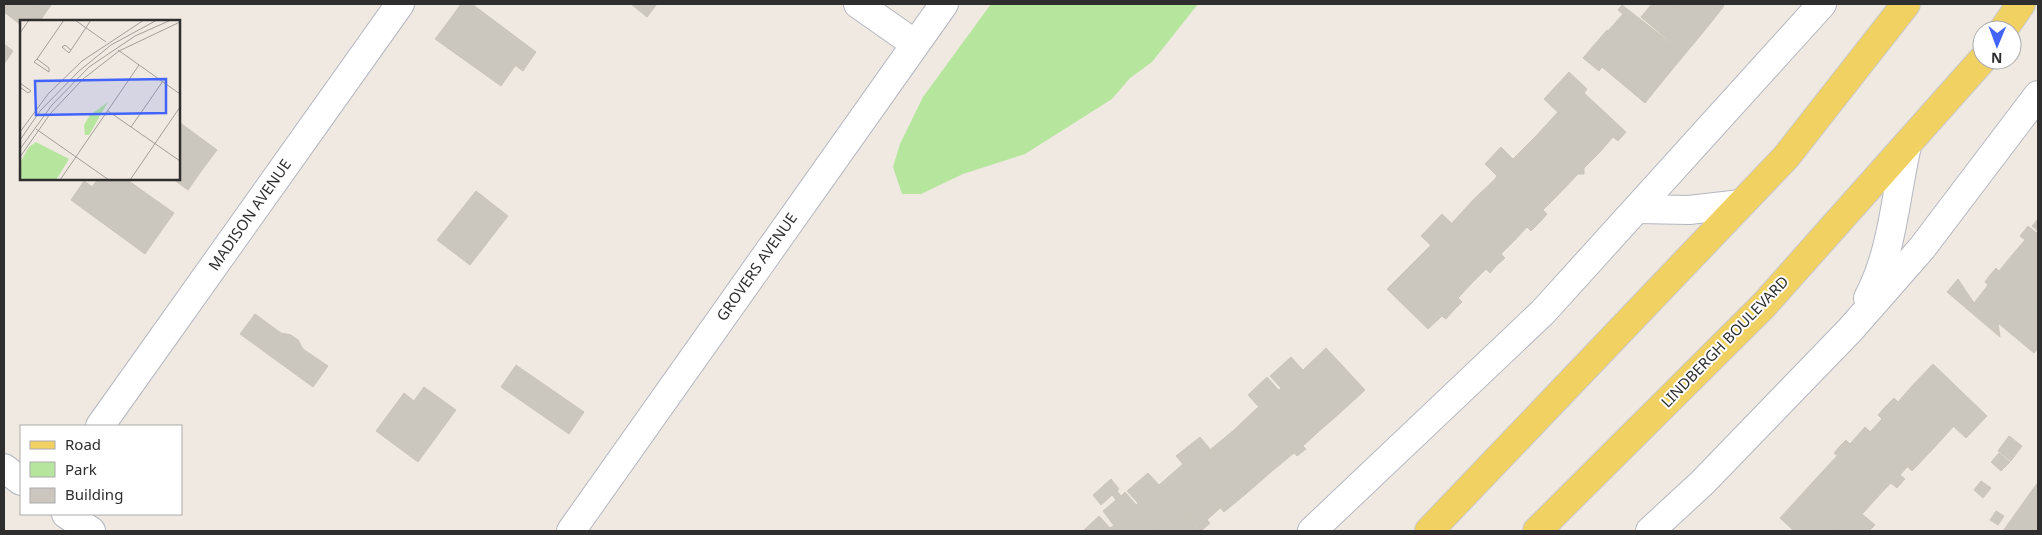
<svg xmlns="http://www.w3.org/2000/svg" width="2042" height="535" font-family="'Noto Sans',sans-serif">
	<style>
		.green { fill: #b6e59e }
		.building { fill: #cbc7bf; stroke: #cbc5ba }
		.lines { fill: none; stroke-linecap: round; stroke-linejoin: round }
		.minor-casing { stroke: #b4b7c1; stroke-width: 30 }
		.major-casing { stroke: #c9c9c9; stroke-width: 30 }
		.minor { stroke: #fff; stroke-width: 28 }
		.major { stroke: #f2d163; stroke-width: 28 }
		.labels { text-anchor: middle; stroke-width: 4; stroke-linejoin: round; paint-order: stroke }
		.street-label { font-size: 15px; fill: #2e2e2e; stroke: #fff }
		.inset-road { fill: none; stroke: #a29e99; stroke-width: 1 }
		.view { fill: #4264fb; fill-opacity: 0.15; stroke: #4264fb; stroke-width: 2.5 }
		.inset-edge { fill: none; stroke: #2e2e2e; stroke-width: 2.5 }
	</style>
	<rect width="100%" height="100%" fill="#efe9e1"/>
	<polygon class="green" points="991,4 1198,4 1152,62 1130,78 1112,99 1025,154 963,174 921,194 902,194 893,167 900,144 923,97"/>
	<g class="building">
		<polygon points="4,4 35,4 46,12 40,21 21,21 21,25 4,12"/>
		<polygon points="35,4 52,4 46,12"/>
		<polygon points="461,4 472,4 536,52 523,71 451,18"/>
		<polygon points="631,4 657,4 647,17"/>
		<polygon points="1652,4 1674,4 1705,30 1685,54 1641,17"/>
		<polygon points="1674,4 1722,4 1724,6 1705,30"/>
		<polygon points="1622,5 1685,54 1666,77 1608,31 1623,14 1618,10"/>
		<polygon points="451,18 515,66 501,86 435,39"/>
		<polygon points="1607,30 1666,77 1645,103 1602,67 1599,71 1583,58"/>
		<polygon points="4,44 13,51 4,64"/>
		<polygon points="1569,72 1587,89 1584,93 1626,132 1618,141 1613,137 1600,152 1544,99"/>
		<polygon points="1558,112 1600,152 1584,168 1584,174 1578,174 1537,135"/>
		<polygon points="179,122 217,150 202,170 179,154"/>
		<polygon points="1537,135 1578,174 1557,196 1516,156"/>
		<polygon points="1501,147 1513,159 1516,156 1557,196 1543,210 1547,214 1540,222 1495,179 1497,176 1485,164"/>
		<polygon points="179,154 202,170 188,190 173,179 179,179"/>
		<polygon points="98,179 126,179 174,213 159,234 92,187"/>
		<polygon points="1495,179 1540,222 1531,231 1527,227 1514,241 1473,200"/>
		<polygon points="84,181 159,234 145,254 71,200"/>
		<polygon points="476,191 508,216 470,265 437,240"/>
		<polygon points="1473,200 1514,241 1501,254 1505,258 1496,266 1452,223"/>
		<polygon points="1442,214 1496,266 1490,273 1486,269 1471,284 1421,236"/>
		<polygon points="2038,219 2038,231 2032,226"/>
		<polygon points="2028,226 2038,234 2038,274 2013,254 2025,240 2020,236"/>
		<polygon points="1431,245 1471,284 1458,298 1462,302 1453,311 1409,267"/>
		<polygon points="2013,254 2038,274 2038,314 1990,275 1996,268 1999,271"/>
		<polygon points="1409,267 1453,311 1446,319 1442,316 1428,329 1387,289"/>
		<polygon points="1990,275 2038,314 2036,318 2038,319 2038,348 2034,353 1974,303 1988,285 1985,282"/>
		<polygon points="1958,279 1974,303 1998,323 2000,337 1947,292"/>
		<polygon points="255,314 281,333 291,335 298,340 303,349 328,366 313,387 240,334"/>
		<polygon points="1326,348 1365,390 1341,412 1303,370"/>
		<polygon points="1291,357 1341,412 1317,433 1279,390 1281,388 1270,376"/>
		<polygon points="1933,364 1987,416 1966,438 1911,387"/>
		<polygon points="516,365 584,412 569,434 501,387"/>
		<polygon points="1267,377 1317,433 1303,446 1306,449 1297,456 1256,409 1259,407 1248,395"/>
		<polygon points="424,387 456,410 418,462 376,431 404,393 414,401"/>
		<polygon points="1911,387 1953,427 1932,450 1886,406 1894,398 1898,402"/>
		<polygon points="1886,406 1932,450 1912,471 1870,432 1882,419 1878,415"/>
		<polygon points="1256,409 1294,453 1271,472 1234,430"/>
		<polygon points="1865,427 1907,467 1900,475 1905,479 1897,488 1891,483 1885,489 1840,446 1846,440 1850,444"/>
		<polygon points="1234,430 1271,472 1247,493 1211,449"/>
		<polygon points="2009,436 2022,446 2011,461 1998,451"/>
		<polygon points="1200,437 1247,493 1224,512 1176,456"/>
		<polygon points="1840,446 1885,489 1864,512 1822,472 1837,456 1834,453"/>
		<polygon points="1999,453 2010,462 2001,471 1991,462"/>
		<polygon points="1183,464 1220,508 1207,520 1210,523 1201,531 1159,485"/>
		<polygon points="1822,472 1864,512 1862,514 1875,525 1869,531 1841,531 1802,494"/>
		<polygon points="1148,473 1159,485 1200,531 1159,531 1136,505 1138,503 1127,491"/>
		<polygon points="1111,479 1119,489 1117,491 1121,496 1125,492 1159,531 1118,531 1103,511 1116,500 1112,495 1101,505 1093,495"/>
		<polygon points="1981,481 1991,488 1983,498 1974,490"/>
		<polygon points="2038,482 2038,531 2003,531"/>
		<polygon points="1802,494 1841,531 1794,531 1780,518"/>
		<polygon points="1996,511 2004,516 1998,525 1990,520"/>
		<polygon points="1099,516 1110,528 1113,526 1118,531 1083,531"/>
	</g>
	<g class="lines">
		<g class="minor-casing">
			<g id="minor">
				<polyline points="858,4 915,44"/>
				<polyline points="1637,209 1689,210 1741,204"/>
				<path d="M1868,298c25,-47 27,-101 39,-152"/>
				<polyline points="100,426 400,4"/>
				<polyline points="4,468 21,481"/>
				<polyline points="66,514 91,531"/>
				<polyline points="571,531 944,4"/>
				<polyline points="1312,531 1543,312 1822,4"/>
				<polyline points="1650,531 1702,483 1850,330 1922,248 2038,95"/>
			</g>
		</g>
		<g class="major-casing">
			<g id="major">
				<polyline points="2003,30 2021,4"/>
				<polyline points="1429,531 1786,157 1906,4"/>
				<polyline points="1537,531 1764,305 1982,60"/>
			</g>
		</g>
		<use href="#minor" class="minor"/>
		<use href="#major" class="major"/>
	</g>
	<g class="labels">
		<g class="street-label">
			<text transform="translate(250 215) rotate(-55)" y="5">MADISON AVENUE</text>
			<text transform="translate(757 267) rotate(-55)" y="5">GROVERS AVENUE</text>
			<text transform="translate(1725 342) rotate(-46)" y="5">LINDBERGH BOULEVARD</text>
		</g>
	</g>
	<g transform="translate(20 20)">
		<rect width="160" height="160" fill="#efe9e1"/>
		<path d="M88,82l-19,33h-4l-1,-10 6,-10zM16,122l33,17 -13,21h-36v-17l9,-16z" fill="#b6e59e"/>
		<path class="inset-road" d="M55,0l31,22M0,13l9,-13M51,30l-6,-5 -3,2 7,6 22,-33M98,30l62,44M17,39l12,9v4l-15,-10 3,-3 27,-39M0,63l11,8 -3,2 -8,-6M88,91l72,50M111,107l32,-46M16,109l73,51M0,112l28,-38 34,-33 62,-41M0,120l20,-29 39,-40 32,-26 46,-25M0,129l32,-44 37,-38 46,-31 36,-16M0,137l30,-43 33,-35 36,-28 61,-29M40,160l79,-115M110,160l50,-73"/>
		<path class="view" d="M146,59v34l-130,2 -1,-34z"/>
		<rect width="160" height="160" class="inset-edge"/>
	</g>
	<rect width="2042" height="535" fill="none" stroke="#2e2e2e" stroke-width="10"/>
	<rect x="20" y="425" width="162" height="90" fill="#ffffff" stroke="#ababab"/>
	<rect x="30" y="441" width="25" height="8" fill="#f2d163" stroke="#ababab"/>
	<text x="65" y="450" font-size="15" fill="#2e2e2e">Road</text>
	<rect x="30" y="462" width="25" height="15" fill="#b6e59e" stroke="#ababab"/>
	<text x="65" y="475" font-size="15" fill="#2e2e2e">Park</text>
	<rect x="30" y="488" width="25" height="15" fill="#cbc7bf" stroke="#ababab"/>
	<text x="65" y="500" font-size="15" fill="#2e2e2e">Building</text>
	<g transform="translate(1997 45) rotate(181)"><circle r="24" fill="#ffffff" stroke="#ababab"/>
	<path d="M0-4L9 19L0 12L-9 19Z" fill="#4264fb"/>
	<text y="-8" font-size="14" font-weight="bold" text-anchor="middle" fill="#2e2e2e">N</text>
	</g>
</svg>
